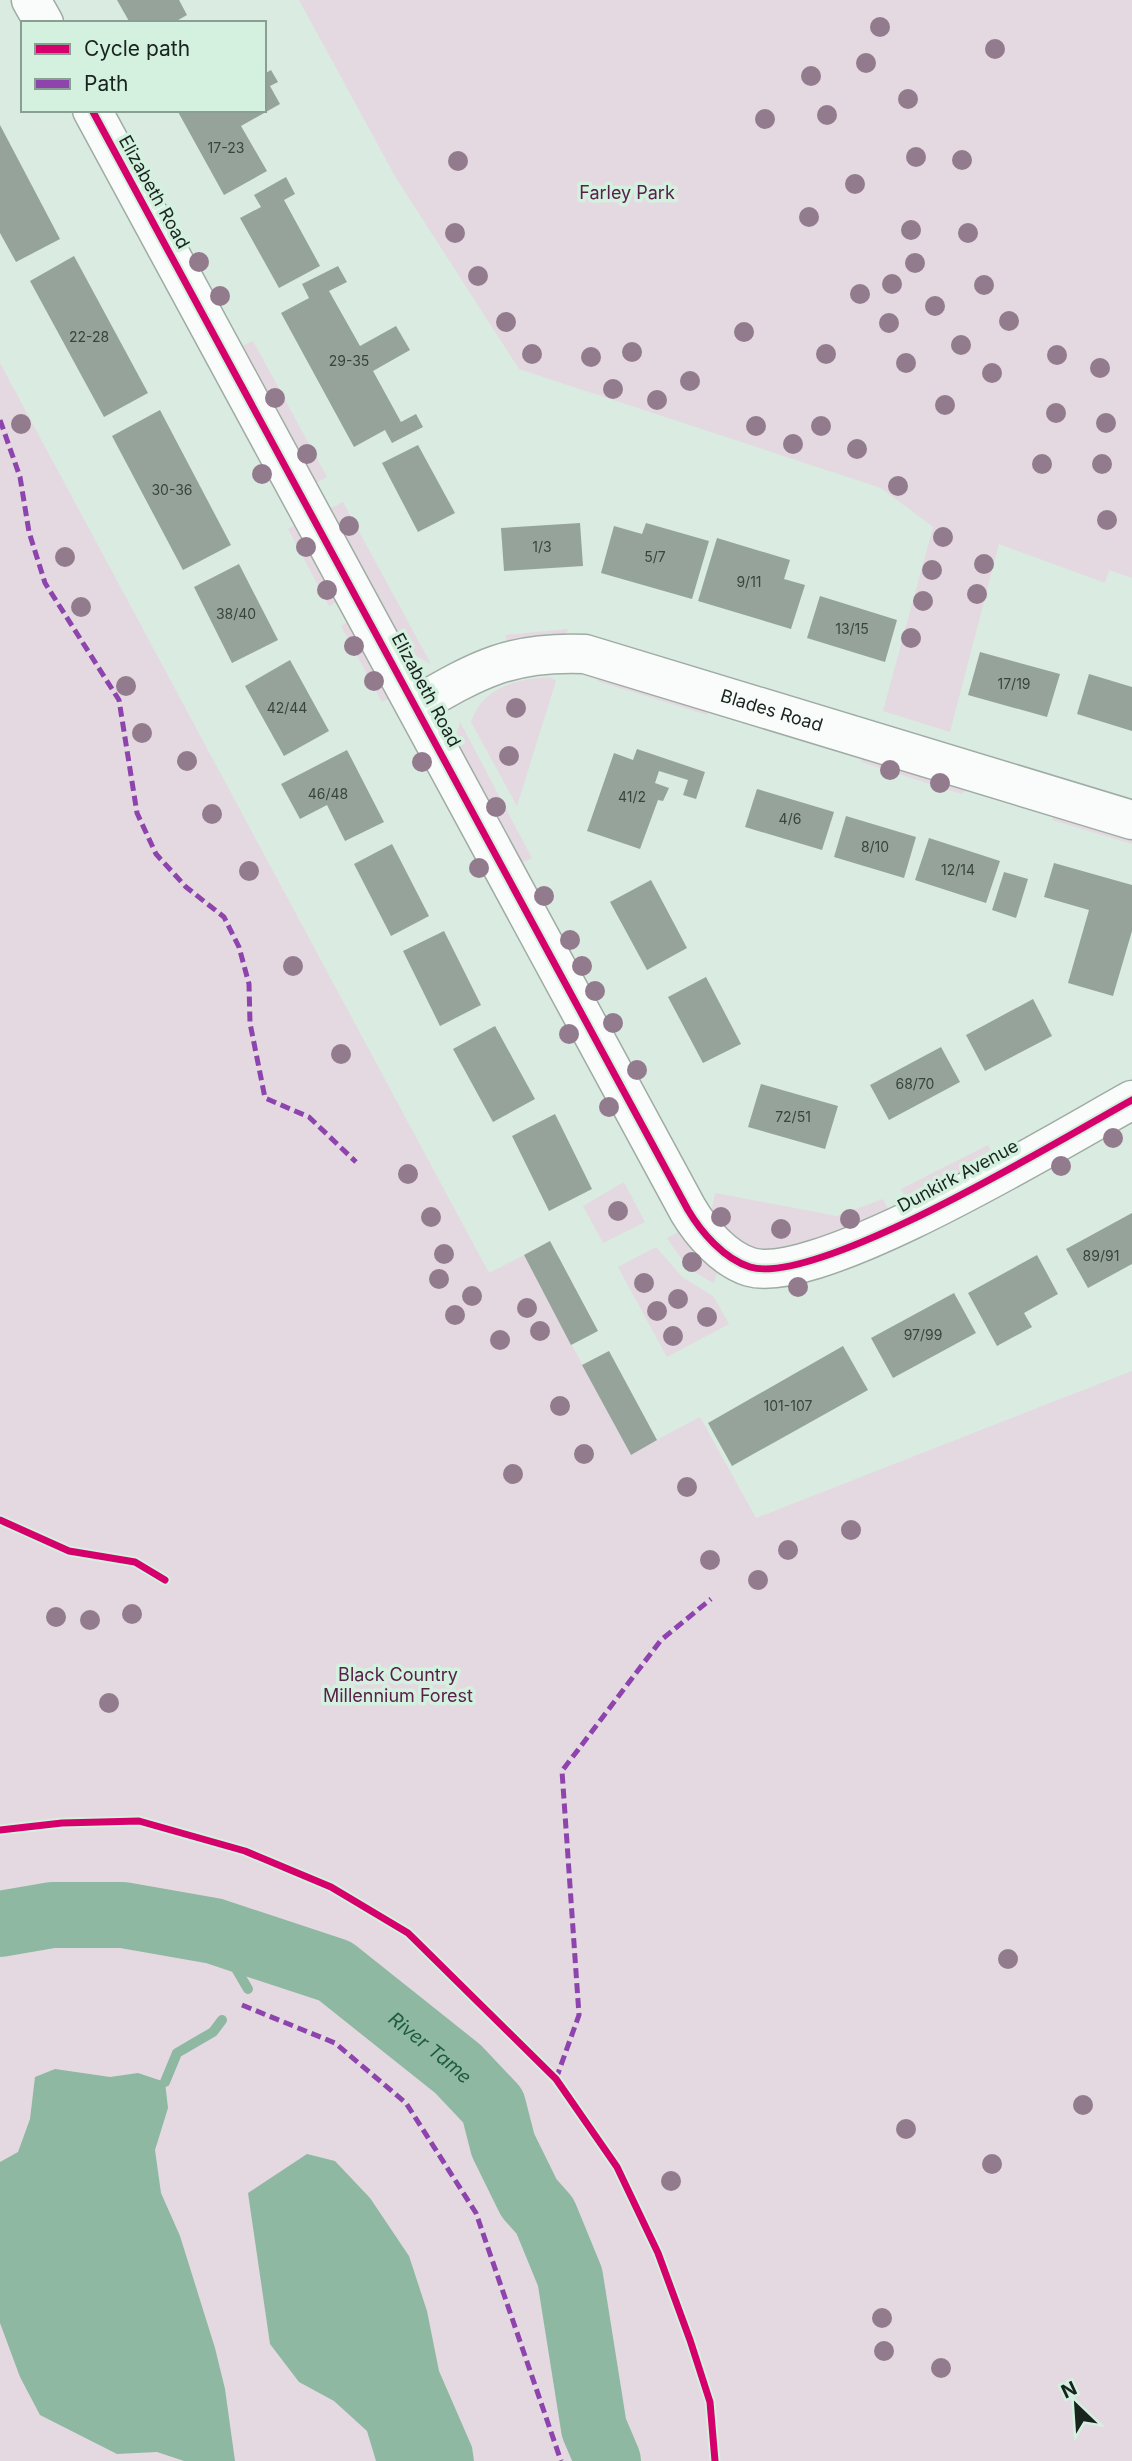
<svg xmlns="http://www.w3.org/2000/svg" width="1132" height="2461" font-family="Inter,sans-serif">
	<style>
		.green { fill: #e4d9e1 }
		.water { fill: #8eb8a1 }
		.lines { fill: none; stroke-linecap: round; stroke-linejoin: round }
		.stream { stroke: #8eb8a1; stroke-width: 10 }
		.river { stroke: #8eb8a1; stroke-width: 66 }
		.building { fill: #96a39b }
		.minor-casing { stroke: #9faca4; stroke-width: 41 }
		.minor { stroke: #f9fcfa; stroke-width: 38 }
		.quiet { stroke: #8e44ad; stroke-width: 5; stroke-dasharray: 10 5; stroke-linecap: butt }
		.cycleway-casing { stroke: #d4f1e0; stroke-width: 11 }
		.cycleway { stroke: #d6006c; stroke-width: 7 }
		.tree { fill: #937b8e }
		.labels { text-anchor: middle; stroke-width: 7; stroke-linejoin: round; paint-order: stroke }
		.number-label { font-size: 14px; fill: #38443d }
		.street-label { font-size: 18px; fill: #19241e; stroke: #d4f1e0 }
		.park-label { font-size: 18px; fill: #59204a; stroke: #d4f1e0 }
		.water-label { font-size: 19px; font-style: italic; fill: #1f5c3f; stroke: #d4f1e0 }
	</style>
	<rect width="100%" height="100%" fill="#daebe1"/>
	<g class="green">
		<polygon points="299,0 1132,0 1132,578 1109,570 1105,583 999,544 950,732 883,711 933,527 881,488 519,369 396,178"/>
		<polygon points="253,341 327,477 314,484 240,347"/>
		<polygon points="0,363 489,1273 524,1255 630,1454 700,1417 756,1518 1132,1371 1132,2461 0,2461"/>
		<polygon points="343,502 431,664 403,649 329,509"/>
		<polygon points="302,521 344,598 329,606 288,529"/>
		<polygon points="355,618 397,695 382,702 341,626"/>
		<polygon points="568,629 565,638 509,646 505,635"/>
		<polygon points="600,672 709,706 707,715 597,681"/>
		<path d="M550,677l6,4 -39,125 -46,-84c12,-35 45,-43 79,-45z"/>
		<polygon points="460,722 532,858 520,864 454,743"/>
		<polygon points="864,754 970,788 961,794 861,762"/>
		<polygon points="1055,813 1132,836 1132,844 1052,820"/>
		<polygon points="988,1145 996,1161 909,1205 901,1189"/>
		<polygon points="624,1182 645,1222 603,1243 583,1206"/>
		<path d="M715,1193l122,23 46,-17 7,14c-41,18 -103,52 -148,32 -11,-5 -22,-21 -31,-30z"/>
		<path d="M678,1232l15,19 25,19 -4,13c-23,-10 -33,-24 -47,-45z"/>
		<polygon points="656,1247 682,1277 713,1296 729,1324 667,1357 618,1267"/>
	</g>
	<g class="water">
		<polygon points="55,2069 110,2077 138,2073 165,2082 168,2108 155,2150 161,2193 180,2236 215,2348 225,2389 235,2461 184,2461 157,2452 117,2454 40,2415 20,2377 0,2323 0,2162 18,2152 30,2119 35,2077"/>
		<polygon points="307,2154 335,2161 370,2198 409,2256 427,2311 439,2371 472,2447 474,2461 376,2461 367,2431 334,2401 299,2382 270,2344 248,2193"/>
	</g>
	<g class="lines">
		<g class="stream">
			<polyline points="214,1931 248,1989"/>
			<polyline points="165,2082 177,2053 213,2032 222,2020"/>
		</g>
		<path class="river" id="s1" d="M0,1924l52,-9h71l91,16 121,40 123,98 35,37 10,39 26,53 16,18 25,61 24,151 14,33"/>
	</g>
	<g class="building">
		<polygon points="117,0 179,0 187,15 173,23 130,23"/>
		<polygon points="271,70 278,82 270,86 280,104 241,126 267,171 224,195 177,110 264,110 264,74"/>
		<polygon points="0,125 60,239 16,262 0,233"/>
		<polygon points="286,177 295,194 284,200 320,266 279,288 240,218 261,207 254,195"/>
		<polygon points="74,256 148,393 104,417 30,281"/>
		<polygon points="338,266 347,282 329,291 360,346 396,326 410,350 373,371 401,422 416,414 423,427 392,443 385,430 354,447 281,313 309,298 302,284"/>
		<polygon points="160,410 231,545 183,570 112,436"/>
		<polygon points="418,445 455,513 418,532 382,463"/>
		<polygon points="580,523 583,566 504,571 501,528"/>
		<polygon points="646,523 709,541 692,599 601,573 614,526 642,534"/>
		<polygon points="717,538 790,560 784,579 805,585 791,629 698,601"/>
		<polygon points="239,564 278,640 232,663 194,587"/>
		<polygon points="820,596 897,620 885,662 807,638"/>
		<polygon points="980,652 1060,674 1047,717 968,695"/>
		<polygon points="290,660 329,731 284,756 245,686"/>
		<polygon points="1089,674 1132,687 1132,731 1077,714"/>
		<polygon points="637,749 705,772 696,799 683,795 688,780 659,771 655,783 669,788 663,801 658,800 640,849 587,831 614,753 633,760"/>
		<polygon points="347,750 384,822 345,841 327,805 300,819 281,784"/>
		<polygon points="757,789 834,812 822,850 745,827"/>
		<polygon points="846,816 916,837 904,878 834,857"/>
		<polygon points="929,838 1000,861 986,903 915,880"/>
		<polygon points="392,844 429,916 391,936 354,864"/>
		<polygon points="1054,863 1132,885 1132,931 1113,996 1068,983 1089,910 1044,897"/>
		<polygon points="1004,872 1028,879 1016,918 992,910"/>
		<polygon points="651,880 687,948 647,970 610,902"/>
		<polygon points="444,931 481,1005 440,1026 403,951"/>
		<polygon points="706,977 741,1044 703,1063 668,997"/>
		<polygon points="1033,999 1052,1036 985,1071 966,1035"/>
		<polygon points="495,1026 535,1099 493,1122 453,1049"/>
		<polygon points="941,1047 960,1082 889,1120 870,1085"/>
		<polygon points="761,1084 838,1106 825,1149 748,1127"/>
		<polygon points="555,1114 592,1189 549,1211 512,1136"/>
		<polygon points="1132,1213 1132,1264 1088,1288 1066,1249"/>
		<polygon points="550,1241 598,1331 571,1345 524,1255"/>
		<polygon points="1037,1255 1058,1294 1024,1313 1032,1327 997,1346 968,1293"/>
		<polygon points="954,1293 976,1333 893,1378 871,1338"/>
		<polygon points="843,1346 868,1390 732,1466 708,1423"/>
		<polygon points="609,1351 657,1440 631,1455 582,1365"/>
	</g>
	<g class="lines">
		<g class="minor-casing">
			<g id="minor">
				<polyline points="31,0 44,23"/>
				<path d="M92,110l596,1100c13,22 36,49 62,57 69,20 313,-129 382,-167"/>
				<path id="s2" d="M417,705c62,-36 94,-54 168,-51l547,166"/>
			</g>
		</g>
		<use href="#minor" class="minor"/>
		<g class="quiet">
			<polyline points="0,420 20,477 29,532 45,583 119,700 137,813 156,854 186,887 224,917 239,947 249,984 250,1023 265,1098 309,1117 356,1162"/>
			<polyline points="242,2005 335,2043 406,2103 476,2213 561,2461"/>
			<polyline points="556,2079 579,2015 562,1771 661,1640 711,1599"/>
		</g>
		<g class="cycleway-casing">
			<g id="cycleway">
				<path d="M92,110l596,1100c13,22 36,49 62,57 69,20 313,-129 382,-167"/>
				<polyline points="0,1520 69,1551 135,1562 165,1580"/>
				<polyline points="0,1830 62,1823 139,1821 245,1851 331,1887 408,1933 556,2079 617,2167 658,2253 690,2340 710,2402 715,2461"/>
			</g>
		</g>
		<use href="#cycleway" class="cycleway"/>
	</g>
	<g class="tree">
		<circle cx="880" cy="27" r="10"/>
		<circle cx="995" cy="49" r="10"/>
		<circle cx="866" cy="63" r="10"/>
		<circle cx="811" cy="76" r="10"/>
		<circle cx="908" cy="99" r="10"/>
		<circle cx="827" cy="115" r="10"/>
		<circle cx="765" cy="119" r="10"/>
		<circle cx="916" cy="157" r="10"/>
		<circle cx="962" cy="160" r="10"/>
		<circle cx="458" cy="161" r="10"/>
		<circle cx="855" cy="184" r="10"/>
		<circle cx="809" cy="217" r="10"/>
		<circle cx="911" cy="230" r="10"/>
		<circle cx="455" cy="233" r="10"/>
		<circle cx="968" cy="233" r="10"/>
		<circle cx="199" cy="262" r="10"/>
		<circle cx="915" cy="263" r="10"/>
		<circle cx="478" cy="276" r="10"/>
		<circle cx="892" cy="284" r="10"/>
		<circle cx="984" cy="285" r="10"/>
		<circle cx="860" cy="294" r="10"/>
		<circle cx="220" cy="296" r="10"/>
		<circle cx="935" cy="306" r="10"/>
		<circle cx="1009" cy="321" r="10"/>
		<circle cx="506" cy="322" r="10"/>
		<circle cx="889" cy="323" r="10"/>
		<circle cx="744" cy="332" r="10"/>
		<circle cx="961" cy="345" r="10"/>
		<circle cx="632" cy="352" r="10"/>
		<circle cx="532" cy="354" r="10"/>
		<circle cx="826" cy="354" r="10"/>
		<circle cx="1057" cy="355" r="10"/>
		<circle cx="591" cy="357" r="10"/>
		<circle cx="906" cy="363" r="10"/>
		<circle cx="1100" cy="368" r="10"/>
		<circle cx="992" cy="373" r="10"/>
		<circle cx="690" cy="381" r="10"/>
		<circle cx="613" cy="389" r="10"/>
		<circle cx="275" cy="398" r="10"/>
		<circle cx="657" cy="400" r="10"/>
		<circle cx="945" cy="405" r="10"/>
		<circle cx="1056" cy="413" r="10"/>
		<circle cx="1106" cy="423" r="10"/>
		<circle cx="21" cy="424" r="10"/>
		<circle cx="756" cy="426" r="10"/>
		<circle cx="821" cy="426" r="10"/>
		<circle cx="793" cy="444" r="10"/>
		<circle cx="857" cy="449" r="10"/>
		<circle cx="307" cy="454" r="10"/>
		<circle cx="1042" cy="464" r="10"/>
		<circle cx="1102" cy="464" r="10"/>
		<circle cx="262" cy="474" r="10"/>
		<circle cx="898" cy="486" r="10"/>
		<circle cx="1107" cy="520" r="10"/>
		<circle cx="349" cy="526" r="10"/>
		<circle cx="943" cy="537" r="10"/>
		<circle cx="306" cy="547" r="10"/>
		<circle cx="65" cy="557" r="10"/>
		<circle cx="984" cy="564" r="10"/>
		<circle cx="932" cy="570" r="10"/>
		<circle cx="327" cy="590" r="10"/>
		<circle cx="977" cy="594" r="10"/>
		<circle cx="923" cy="601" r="10"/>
		<circle cx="81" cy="607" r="10"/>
		<circle cx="911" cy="638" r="10"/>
		<circle cx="354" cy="646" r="10"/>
		<circle cx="374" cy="681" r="10"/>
		<circle cx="126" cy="686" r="10"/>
		<circle cx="516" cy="708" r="10"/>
		<circle cx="142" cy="733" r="10"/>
		<circle cx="509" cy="756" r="10"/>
		<circle cx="187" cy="761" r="10"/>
		<circle cx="422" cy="762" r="10"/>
		<circle cx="890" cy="770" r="10"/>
		<circle cx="940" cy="783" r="10"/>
		<circle cx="496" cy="807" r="10"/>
		<circle cx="212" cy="814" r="10"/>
		<circle cx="479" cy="868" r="10"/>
		<circle cx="249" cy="871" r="10"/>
		<circle cx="544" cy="896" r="10"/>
		<circle cx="570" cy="940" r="10"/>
		<circle cx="293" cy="966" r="10"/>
		<circle cx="582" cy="966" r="10"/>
		<circle cx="595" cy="991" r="10"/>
		<circle cx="613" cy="1023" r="10"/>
		<circle cx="569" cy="1034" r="10"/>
		<circle cx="341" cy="1054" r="10"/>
		<circle cx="637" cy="1070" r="10"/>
		<circle cx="609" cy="1107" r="10"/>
		<circle cx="1113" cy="1138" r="10"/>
		<circle cx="1061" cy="1166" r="10"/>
		<circle cx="408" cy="1174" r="10"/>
		<circle cx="618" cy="1211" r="10"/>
		<circle cx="431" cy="1217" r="10"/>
		<circle cx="721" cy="1217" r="10"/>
		<circle cx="850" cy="1219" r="10"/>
		<circle cx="781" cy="1229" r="10"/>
		<circle cx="444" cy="1254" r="10"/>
		<circle cx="692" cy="1262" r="10"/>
		<circle cx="439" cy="1279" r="10"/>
		<circle cx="644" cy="1283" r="10"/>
		<circle cx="798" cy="1287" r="10"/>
		<circle cx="472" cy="1296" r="10"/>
		<circle cx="678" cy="1299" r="10"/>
		<circle cx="527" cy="1308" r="10"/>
		<circle cx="657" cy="1311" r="10"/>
		<circle cx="455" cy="1315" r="10"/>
		<circle cx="707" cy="1317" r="10"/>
		<circle cx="540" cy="1331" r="10"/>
		<circle cx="673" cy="1336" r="10"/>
		<circle cx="500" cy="1340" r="10"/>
		<circle cx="560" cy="1406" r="10"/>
		<circle cx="584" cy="1454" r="10"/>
		<circle cx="513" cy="1474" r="10"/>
		<circle cx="687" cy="1487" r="10"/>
		<circle cx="851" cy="1530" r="10"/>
		<circle cx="788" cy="1550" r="10"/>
		<circle cx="710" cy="1560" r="10"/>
		<circle cx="758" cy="1580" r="10"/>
		<circle cx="132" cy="1614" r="10"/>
		<circle cx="56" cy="1617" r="10"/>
		<circle cx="90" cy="1620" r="10"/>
		<circle cx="109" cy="1703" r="10"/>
		<circle cx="1008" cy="1959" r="10"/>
		<circle cx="1083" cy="2105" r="10"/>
		<circle cx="906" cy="2129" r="10"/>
		<circle cx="992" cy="2164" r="10"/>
		<circle cx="671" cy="2181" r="10"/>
		<circle cx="882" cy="2318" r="10"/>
		<circle cx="884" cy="2351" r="10"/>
		<circle cx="941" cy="2368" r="10"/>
	</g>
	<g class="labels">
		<g class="number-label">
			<text x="226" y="153">17-23</text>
			<text x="89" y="342">22-28</text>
			<text x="349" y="366">29-35</text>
			<text x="172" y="495">30-36</text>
			<text x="542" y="552">1/3</text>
			<text x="655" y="562">5/7</text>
			<text x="749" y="587">9/11</text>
			<text x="236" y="619">38/40</text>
			<text x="852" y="634">13/15</text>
			<text x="1014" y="689">17/19</text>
			<text x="287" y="713">42/44</text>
			<text x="328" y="799">46/48</text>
			<text x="632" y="802">41/2</text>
			<text x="790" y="824">4/6</text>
			<text x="875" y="852">8/10</text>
			<text x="958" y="875">12/14</text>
			<text x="915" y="1089">68/70</text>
			<text x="793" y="1122">72/51</text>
			<text x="1101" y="1261">89/91</text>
			<text x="923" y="1340">97/99</text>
			<text x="788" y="1411">101-107</text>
		</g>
		<g class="street-label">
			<text transform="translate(154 192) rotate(61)" y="6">Elizabeth Road</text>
			<text transform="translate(426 690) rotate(62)" y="6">Elizabeth Road</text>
			<text dy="6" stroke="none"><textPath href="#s2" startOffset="374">Blades Road</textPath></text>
			<text transform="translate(958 1176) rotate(-28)" y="6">Dunkirk Avenue</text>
		</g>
		<g class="park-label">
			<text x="627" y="199">Farley Park</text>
			<text x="398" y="1681">Black Country<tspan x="398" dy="21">Millennium Forest</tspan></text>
		</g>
		<g class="water-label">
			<text dy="7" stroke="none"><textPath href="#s1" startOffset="466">River Tame</textPath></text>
		</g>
	</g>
	<rect x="21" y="21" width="245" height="91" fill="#d4f1e0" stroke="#899f92" stroke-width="2"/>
	<rect x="35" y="44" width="35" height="10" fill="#d6006c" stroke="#899f92" stroke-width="2"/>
	<text x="84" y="56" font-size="21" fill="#19241e">Cycle path</text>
	<rect x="35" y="79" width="35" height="10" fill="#8e44ad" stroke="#899f92" stroke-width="2"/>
	<text x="84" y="91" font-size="21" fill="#19241e">Path</text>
	<g transform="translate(1076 2405) rotate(335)" stroke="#d4f1e0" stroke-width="5" paint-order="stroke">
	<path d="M0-5L12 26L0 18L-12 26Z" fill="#19241e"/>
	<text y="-10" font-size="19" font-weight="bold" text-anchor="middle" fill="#19241e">N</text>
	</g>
</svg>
